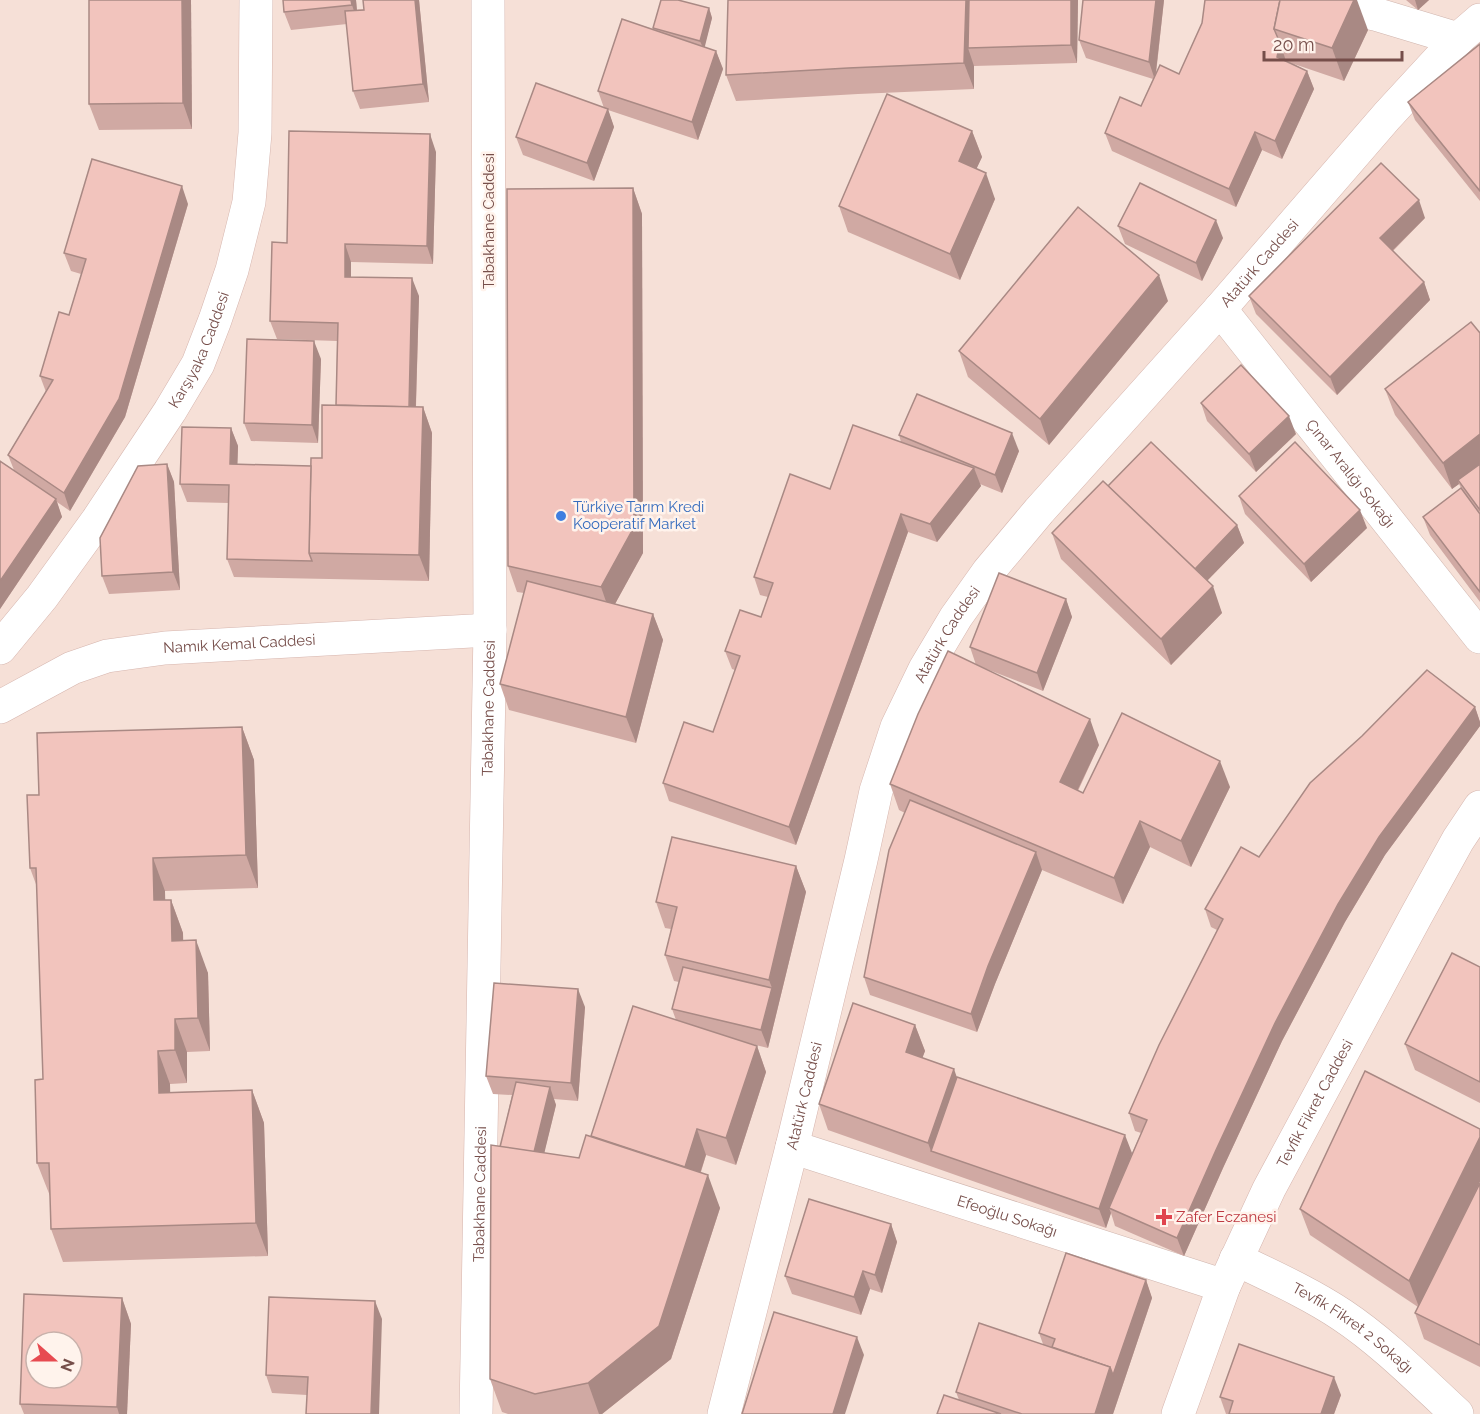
<svg xmlns="http://www.w3.org/2000/svg" width="1480" height="1414" font-family="Raleway,sans-serif">
	<style>
		.residential { fill: #f6e0d7; fill-rule: evenodd }
		.lines { fill: none; stroke-linecap: round; stroke-linejoin: round }
		.street-casing { stroke: #d0b5ae; stroke-width: 34 }
		.secondary-casing { stroke: #d6b5ae; stroke-width: 34 }
		.street { stroke: #fff; stroke-width: 33 }
		.secondary { stroke: #fff; stroke-width: 33 }
		.wall { fill: #d0a9a3 }
		.shaded-wall { fill: #a98984 }
		.building { fill: #f2c4bd; stroke: #a98984; stroke-width: 1.5; fill-rule: evenodd }
		.shop-dot { fill: #3f7fe0; stroke: #fff3ec; stroke-width: 2 }
		.health-dot { fill: #e0444e; stroke: #fff3ec; stroke-width: 2 }
		.labels { text-anchor: middle; stroke-width: 5; stroke-linejoin: round; paint-order: stroke }
		.street-label { font-size: 15px; fill: #764e4a; stroke: #fff3ec }
		.shop-label { font-size: 15px; fill: #366cbe; stroke: #fff3ec; text-anchor: start }
		.health-label { font-size: 15px; fill: #be3a42; stroke: #fff3ec; text-anchor: start }
	</style>
	<rect width="100%" height="100%" fill="#fceee6"/>
	<path class="residential" d="M0,0h1480v1414h-1480zM36,1342h36v36h-36z"/>
	<g class="lines">
		<g class="street-casing">
			<g id="street">
				<polyline points="1308,0 1375,14 1458,39"/>
				<path id="s1" d="M1220,309l260,328"/>
				<path id="s2" d="M792,1147l432,139"/>
				<path id="s3" d="M1236,1259c35,17 73,34 106,56 42,28 78,65 115,99"/>
			</g>
		</g>
		<g class="secondary-casing">
			<g id="secondary">
				<path id="s4" d="M0,648l42,-51 55,-76 73,-110 28,-47 17,-44 17,-50 17,-68 6,-69 1,-133"/>
				<path id="s5" d="M0,707l72,-39 35,-12 58,-8 325,-18"/>
				<path id="s6" d="M476,1414l14,-784 -2,-630"/>
				<path id="s7" d="M724,1414l68,-267 69,-287 15,-69 21,-64 28,-58 31,-52 32,-45 51,-61 181,-202 167,-193 71,-77 22,-19"/>
				<path id="s8" d="M1178,1414l46,-128 45,-97 147,-273 42,-76 22,-33"/>
			</g>
		</g>
		<use href="#street" class="street"/>
		<use href="#secondary" class="secondary"/>
	</g>
	<g class="wall">
		<polygon points="89,0 191,0 192,129 99,130 89,104"/>
		<polygon points="356,0 357,10 419,0 429,102 360,109 353,91 347,24 291,30 284,12"/>
		<polygon points="1078,0 1077,63 974,66 974,89 858,94 736,101 726,75"/>
		<polygon points="1164,0 1156,74 1179,74 1202,23 1368,30 1344,81 1294,64 1307,71 1314,89 1282,159 1262,150 1236,207 1112,151 1105,133 1141,106 1153,79 1086,58 1079,40"/>
		<polygon points="1406,0 1429,0 1418,10"/>
		<polygon points="709,8 712,18 704,47 716,51 723,69 698,140 608,110 614,127 594,181 523,155 516,137 604,108 598,91 654,30 653,28"/>
		<polygon points="1480,44 1480,201 1415,120 1408,102"/>
		<polygon points="972,131 982,157 976,169 995,199 960,280 848,232 839,206"/>
		<polygon points="436,152 433,264 351,262 351,277 419,296 416,407 423,407 432,433 429,581 234,577 227,559 229,503 187,502 180,484 231,428 238,446 237,464 311,466 322,458 336,405 337,341 277,339 270,321 287,243"/>
		<polygon points="633,188 642,214 643,553 615,604 653,614 663,640 636,743 509,710 500,684 524,593 517,592 508,566"/>
		<polygon points="188,204 125,417 70,511 57,502 62,517 0,609 0,461 14,470 8,455 46,392 40,376 69,315 81,274 71,271 64,253"/>
		<polygon points="1425,218 1393,251 1424,282 1430,300 1337,395 1256,314 1249,296"/>
		<polygon points="1118,226 1223,238 1202,281 1125,244"/>
		<polygon points="1168,301 1049,445 968,377 959,351"/>
		<polygon points="1480,333 1480,602 1430,535 1423,517 1461,488 1459,484 1452,489 1395,415 1385,389"/>
		<polygon points="321,359 318,443 251,441 244,423"/>
		<polygon points="1201,403 1296,434 1256,472 1207,421"/>
		<polygon points="899,435 1019,451 1002,493 980,484 981,486 937,542 908,532 796,845 669,801 663,783 713,732 735,670 732,669 725,651 761,617 768,597 760,595 754,577 830,489 901,442"/>
		<polygon points="167,464 174,482 180,590 109,594 102,576"/>
		<polygon points="1108,486 1237,525 1244,543 1207,581 1222,613 1171,665 1061,559 1052,533"/>
		<polygon points="1239,496 1367,528 1311,582 1245,514"/>
		<polygon points="1066,599 1072,617 1043,691 976,665 970,647"/>
		<polygon points="1475,707 1480,722 1480,726 1385,855 1345,922 1282,1041 1223,1168 1184,1256 1115,1226 1111,1213 1106,1228 828,1130 819,1104 915,1025 925,1051 922,1058 957,1077 1132,1153 1129,1160 1141,1133 1135,1131 1129,1113 1217,930 1211,927 1205,909 1259,857"/>
		<polygon points="242,727 254,760 258,888 165,891 165,900 171,900 183,933 183,941 208,973 210,1051 187,1052 187,1083 170,1084 170,1092 252,1090 264,1123 268,1256 63,1262 51,1229 50,1196 37,1163 43,1079 37,887 30,868 39,795"/>
		<polygon points="1099,745 1078,791 1083,793 1230,787 1191,867 1150,847 1123,904 1042,870 995,984 977,1032 870,995 864,977 905,813 899,810 890,784"/>
		<polygon points="796,866 806,892 768,1048 747,1043 757,1046 766,1072 736,1165 706,1155 701,1172 720,1208 671,1359 602,1414 508,1414 502,1412 490,1379 500,1147 512,1095 493,1094 486,1076 585,1007 578,1101 554,1099 556,1105 544,1153 579,1158 591,1136 676,1020 672,1009 679,982 674,981 665,955 671,929 665,928 656,902"/>
		<polygon points="1480,967 1480,1103 1415,1070 1405,1044"/>
		<polygon points="1480,1183 1480,1367 1424,1339 1415,1313 1418,1307 1310,1235 1300,1209"/>
		<polygon points="891,1224 897,1242 882,1293 870,1289 861,1315 792,1294 785,1276"/>
		<polygon points="1146,1280 1152,1298 1113,1414 937,1414 959,1400 956,1392 1043,1344 1039,1333"/>
		<polygon points="122,1298 131,1324 127,1414 24,1414 20,1404"/>
		<polygon points="382,1319 307,1395 272,1393 266,1375"/>
		<polygon points="1341,1395 1334,1414 1226,1414 1220,1397"/>
	</g>
	<g class="shaded-wall">
		<polygon points="182,0 191,0 192,129 183,103"/>
		<polygon points="351,0 356,0 358,23 352,5"/>
		<polygon points="415,0 419,0 429,102 423,84"/>
		<polygon points="966,0 976,0 968,48 974,66 974,89 964,63"/>
		<polygon points="1071,0 1078,0 1077,63 1071,45"/>
		<polygon points="1156,0 1164,0 1155,80 1149,62"/>
		<polygon points="1354,0 1357,0 1368,30 1344,81 1332,48"/>
		<polygon points="1415,0 1429,0 1418,10"/>
		<polygon points="709,8 712,18 704,50 700,41"/>
		<polygon points="1280,43 1286,61 1277,57"/>
		<polygon points="716,51 723,69 698,140 692,122"/>
		<polygon points="1307,71 1314,89 1282,159 1275,141"/>
		<polygon points="608,109 614,127 594,181 587,163"/>
		<polygon points="972,131 982,157 968,187 959,161"/>
		<polygon points="1255,132 1262,150 1236,207 1229,189"/>
		<polygon points="430,134 436,152 433,264 427,246"/>
		<polygon points="986,173 995,199 960,280 950,254"/>
		<polygon points="182,186 188,204 125,417 70,511 64,493"/>
		<polygon points="633,188 642,214 643,553 610,613 601,587"/>
		<polygon points="1419,200 1425,218 1387,256 1380,238"/>
		<polygon points="1216,220 1223,238 1202,281 1196,263"/>
		<polygon points="345,244 351,262 351,295 345,277"/>
		<polygon points="1159,275 1168,301 1049,445 1040,419"/>
		<polygon points="412,278 419,296 415,433 409,415"/>
		<polygon points="1424,282 1430,300 1337,395 1330,377"/>
		<polygon points="314,341 321,359 318,443 312,425"/>
		<polygon points="423,407 432,433 429,581 419,555"/>
		<polygon points="1289,416 1296,434 1256,472 1249,454"/>
		<polygon points="231,428 238,446 237,482 230,464"/>
		<polygon points="1012,433 1019,451 1002,493 995,475"/>
		<polygon points="1480,434 1480,467 1458,480 1459,484 1452,489 1443,463"/>
		<polygon points="167,464 174,482 180,590 173,572"/>
		<polygon points="974,468 981,486 937,542 930,524"/>
		<polygon points="56,499 62,517 0,609 0,581"/>
		<polygon points="1360,510 1367,528 1311,582 1304,564"/>
		<polygon points="901,514 908,532 796,845 789,827"/>
		<polygon points="1237,525 1244,543 1198,590 1192,572"/>
		<polygon points="1213,586 1222,613 1171,665 1161,639"/>
		<polygon points="1066,599 1072,617 1043,691 1037,673"/>
		<polygon points="653,614 663,640 636,743 626,717"/>
		<polygon points="1475,707 1480,722 1480,726 1385,855 1345,922 1282,1041 1223,1168 1184,1256 1177,1238 1216,1150 1275,1023 1338,904 1379,837"/>
		<polygon points="1090,719 1099,745 1069,808 1060,782"/>
		<polygon points="242,727 254,760 258,888 246,855"/>
		<polygon points="1220,761 1230,787 1191,867 1181,841"/>
		<polygon points="1140,821 1150,847 1123,904 1114,878"/>
		<polygon points="1036,852 1042,870 995,984 977,1032 971,1014 988,966"/>
		<polygon points="153,858 165,891 166,933 154,900"/>
		<polygon points="796,866 806,892 768,1048 761,1030 772,988 769,980"/>
		<polygon points="171,900 183,933 184,974 172,941"/>
		<polygon points="196,940 208,973 210,1051 198,1018"/>
		<polygon points="578,989 585,1007 578,1101 571,1083"/>
		<polygon points="175,1019 187,1052 187,1083 175,1050"/>
		<polygon points="915,1025 925,1051 915,1078 906,1052"/>
		<polygon points="757,1046 766,1072 736,1165 726,1138"/>
		<polygon points="158,1051 170,1084 171,1126 159,1093"/>
		<polygon points="954,1069 963,1095 931,1151 928,1143"/>
		<polygon points="550,1087 556,1105 537,1183 530,1165"/>
		<polygon points="252,1090 264,1123 268,1256 256,1223"/>
		<polygon points="697,1129 706,1155 692,1198 683,1172"/>
		<polygon points="1125,1135 1132,1153 1112,1210 1109,1208 1111,1213 1106,1228 1099,1209"/>
		<polygon points="1480,1137 1480,1182 1419,1307 1409,1281"/>
		<polygon points="708,1175 720,1208 671,1359 602,1414 599,1414 588,1383"/>
		<polygon points="891,1224 897,1242 882,1293 875,1275"/>
		<polygon points="863,1271 870,1289 861,1315 854,1297"/>
		<polygon points="1146,1280 1152,1298 1113,1414 1095,1414 1110,1367"/>
		<polygon points="122,1298 131,1324 127,1414 119,1414 117,1407"/>
		<polygon points="375,1301 382,1319 379,1414 371,1414"/>
		<polygon points="857,1337 864,1355 845,1414 833,1414"/>
		<polygon points="1334,1377 1341,1395 1334,1414 1321,1414"/>
	</g>
	<g class="building">
		<polygon points="89,0 182,0 183,103 89,104"/>
		<polygon points="283,0 351,0 352,5 284,12"/>
		<polygon points="363,0 415,0 423,84 353,91 345,11 364,10"/>
		<polygon points="661,0 678,0 709,8 700,41 653,28"/>
		<polygon points="728,0 966,0 964,63 848,68 726,75"/>
		<polygon points="969,0 1071,0 1071,45 968,48"/>
		<polygon points="1083,0 1156,0 1149,62 1079,40"/>
		<polygon points="1205,0 1280,0 1274,29 1280,43 1277,57 1307,71 1275,141 1255,132 1229,189 1105,133 1120,97 1141,106 1160,65 1179,74 1202,23"/>
		<polygon points="1280,0 1354,0 1332,48 1274,29"/>
		<polygon points="622,19 716,51 692,122 598,91"/>
		<polygon points="1480,44 1480,191 1408,102"/>
		<polygon points="536,83 608,109 587,163 516,137"/>
		<polygon points="887,94 972,131 959,161 986,173 950,254 839,206"/>
		<polygon points="289,131 430,134 427,246 345,244 345,277 412,278 409,407 336,405 338,323 270,321 272,242 287,243"/>
		<polygon points="92,159 182,186 119,399 64,493 8,455 53,380 40,376 59,312 69,315 86,259 64,253"/>
		<polygon points="1381,163 1419,200 1380,238 1424,282 1330,377 1249,296"/>
		<polygon points="1140,183 1216,220 1196,263 1118,226"/>
		<polygon points="633,188 634,527 601,587 508,566 507,189"/>
		<polygon points="1078,207 1159,275 1040,419 959,351"/>
		<polygon points="1471,322 1480,333 1480,434 1443,463 1385,389"/>
		<polygon points="247,339 314,341 312,425 244,423"/>
		<polygon points="1241,365 1289,416 1249,454 1201,403"/>
		<polygon points="917,394 1012,433 995,475 899,435"/>
		<polygon points="322,405 423,407 419,555 309,553 311,458 322,458"/>
		<polygon points="853,425 974,468 930,524 901,514 789,827 663,783 684,722 713,732 740,656 725,651 740,610 761,617 773,583 754,577 790,474 830,489"/>
		<polygon points="182,427 231,428 230,464 311,466 309,553 312,561 227,559 229,485 180,484"/>
		<polygon points="1151,442 1237,525 1195,569 1108,486"/>
		<polygon points="1295,442 1360,510 1304,564 1239,496"/>
		<polygon points="0,461 56,499 0,581"/>
		<polygon points="167,464 173,572 102,576 100,538 138,466"/>
		<polygon points="1480,464 1480,510 1458,480"/>
		<polygon points="1103,481 1213,586 1161,639 1052,533"/>
		<polygon points="1461,488 1480,514 1480,592 1423,517"/>
		<polygon points="999,573 1066,599 1037,673 970,647"/>
		<polygon points="527,581 653,614 626,717 500,684"/>
		<polygon points="948,651 1090,719 1060,782 1083,793 1122,713 1220,761 1181,841 1140,821 1114,878 890,784 918,714"/>
		<polygon points="1427,670 1475,707 1379,837 1338,904 1275,1023 1216,1150 1177,1238 1109,1208 1147,1120 1129,1113 1159,1045 1223,919 1205,909 1241,847 1259,857 1310,783 1362,736"/>
		<polygon points="242,727 246,855 153,858 154,900 171,900 172,941 196,940 198,1018 175,1019 175,1050 158,1051 159,1093 252,1090 256,1223 51,1229 49,1163 37,1163 35,1080 43,1079 36,868 30,868 27,795 39,795 37,733"/>
		<polygon points="910,800 1036,852 988,966 971,1014 864,977 889,850"/>
		<polygon points="672,837 796,866 769,980 665,955 677,907 656,902"/>
		<polygon points="1452,953 1480,967 1480,1082 1405,1044"/>
		<polygon points="683,967 772,988 761,1030 672,1009"/>
		<polygon points="494,983 578,989 571,1083 486,1076"/>
		<polygon points="853,1003 915,1025 906,1052 954,1069 928,1143 819,1104"/>
		<polygon points="633,1006 757,1046 726,1138 697,1129 685,1167 591,1136"/>
		<polygon points="1365,1071 1480,1129 1480,1137 1409,1281 1300,1209"/>
		<polygon points="957,1077 1125,1135 1099,1209 931,1151"/>
		<polygon points="516,1082 550,1087 534,1152 500,1147"/>
		<polygon points="586,1135 708,1175 659,1326 588,1383 535,1394 490,1379 491,1145 579,1158"/>
		<polygon points="1480,1183 1480,1345 1415,1313"/>
		<polygon points="809,1199 891,1224 875,1275 863,1271 854,1297 785,1276"/>
		<polygon points="1066,1253 1146,1280 1113,1375 1110,1367 1052,1347 1055,1339 1039,1333"/>
		<path d="M24,1294l98,4 -5,109 -97,-3zM36,1342h36v36h-36z"/>
		<polygon points="269,1297 375,1301 371,1414 306,1414 308,1377 266,1375"/>
		<polygon points="774,1312 857,1337 833,1414 742,1414"/>
		<polygon points="979,1323 1110,1367 1095,1414 1022,1414 956,1392"/>
		<polygon points="1239,1344 1334,1377 1321,1414 1229,1414 1233,1401 1220,1397"/>
		<polygon points="944,1395 1001,1414 937,1414"/>
	</g>
	<circle class="shop-dot" cx="561" cy="516" r="6"/>
	<path class="health-dot" d="M1161 1208h6v6h6v6h-6v6h-6v-6h-6v-6h6z"/>
	<g class="labels">
		<g class="street-label">
			<text transform="translate(489 221) rotate(-90)" y="5">Tabakhane Caddesi</text>
			<text dy="5" stroke="none"><textPath href="#s7" startOffset="1300">Atatürk Caddesi</textPath></text>
			<text dy="5" stroke="none"><textPath href="#s4" startOffset="360">Karşıyaka Caddesi</textPath></text>
			<text dy="5" stroke="none"><textPath href="#s1" startOffset="210">Çınar Aralığı Sokağı</textPath></text>
			<text dy="5" stroke="none"><textPath href="#s7" startOffset="814">Atatürk Caddesi</textPath></text>
			<text dy="5" stroke="none"><textPath href="#s5" startOffset="252">Namık Kemal Caddesi</textPath></text>
			<text dy="5" stroke="none"><textPath href="#s6" startOffset="706">Tabakhane Caddesi</textPath></text>
			<text dy="5" stroke="none"><textPath href="#s7" startOffset="328">Atatürk Caddesi</textPath></text>
			<text dy="5" stroke="none"><textPath href="#s8" startOffset="340">Tevfik Fikret Caddesi</textPath></text>
			<text dy="5" stroke="none"><textPath href="#s6" startOffset="220">Tabakhane Caddesi</textPath></text>
			<text dy="5" stroke="none"><textPath href="#s2" startOffset="226">Efeoğlu Sokağı</textPath></text>
			<text dy="5" stroke="none"><textPath href="#s3" startOffset="136">Tevfik Fikret 2 Sokağı</textPath></text>
		</g>
		<g class="shop-label">
			<text x="573" y="512">Türkiye Tarım Kredi<tspan x="573" dy="17">Kooperatif Market</tspan></text>
		</g>
		<g class="health-label">
			<text x="1176" y="1222">Zafer Eczanesi</text>
		</g>
	</g>
	<g transform="translate(54 1360) rotate(111)"><circle r="28" fill="#fff3ec" stroke="#c8b1ab" stroke-width="1.5"/>
	<path d="M0-4.5L10 22L0 15L-10 22Z" fill="#e74a50"/>
	<text y="-9" font-size="16" font-weight="bold" text-anchor="middle" fill="#764e4a">N</text>
	</g>
	<path d="M1264 51v9h138v-9" fill="none" stroke="#764e4a" stroke-width="3"/>
	<text x="1273" y="51" font-size="18" fill="#764e4a" stroke="#fff3ec" stroke-width="4.5" paint-order="stroke">20 m</text>
</svg>
